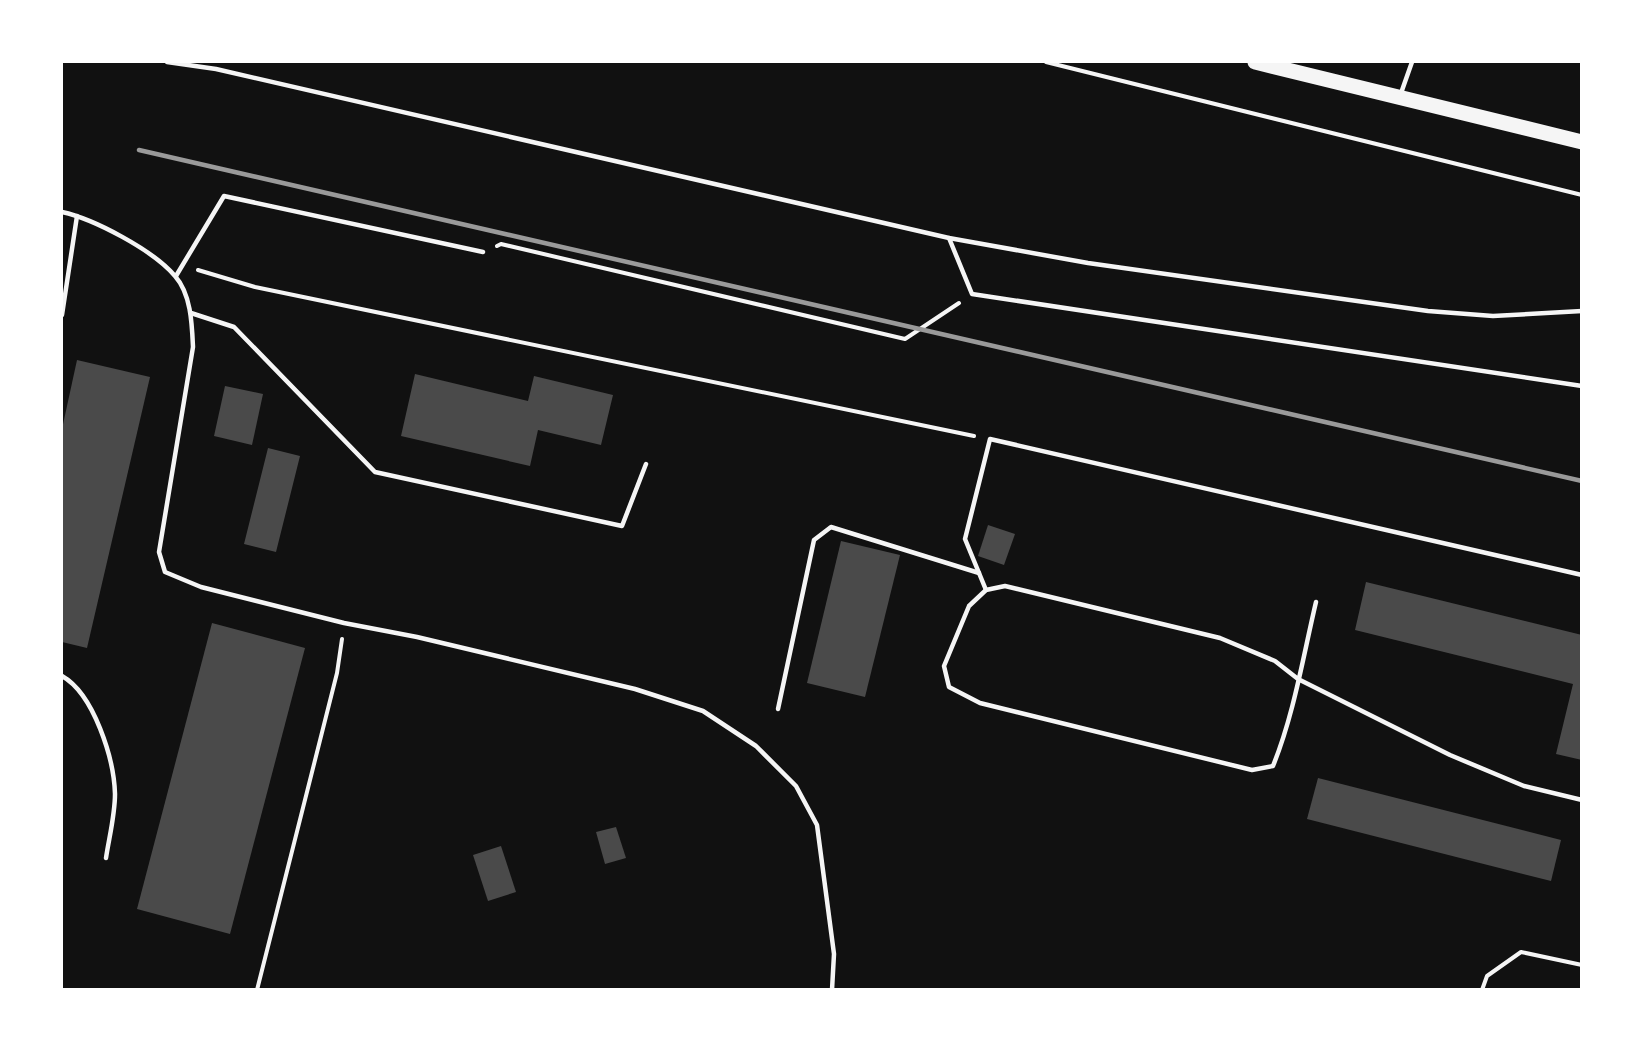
<svg xmlns="http://www.w3.org/2000/svg" width="1643" height="1051" font-family="'Noto Sans',sans-serif">
	<style>
		.building { fill: #4a4a4a }
		.lines { fill: none; stroke-linecap: round; stroke-linejoin: round }
		.path { stroke: #f5f5f5; stroke-width: 4 }
		.service { stroke: #f5f5f5; stroke-width: 4.5 }
		.primary { stroke: #f5f5f5; stroke-width: 15 }
		.rail { stroke: #9a9a9a; stroke-width: 4.5 }
	</style>
	<rect width="100%" height="100%" fill="#111"/>
	<g class="building">
		<polygon points="77,360 150,377 87,648 62,642 62,429"/>
		<polygon points="415,374 528,401 534,376 613,395 601,445 538,430 530,466 401,436"/>
		<polygon points="225,386 263,394 252,445 214,436"/>
		<polygon points="268,448 300,456 276,552 244,544"/>
		<polygon points="988,525 1015,534 1004,565 978,556"/>
		<polygon points="841,541 900,555 865,697 807,683"/>
		<polygon points="1366,582 1582,635 1582,760 1556,754 1573,684 1355,630"/>
		<polygon points="212,623 305,648 230,934 137,909"/>
		<polygon points="1318,778 1561,840 1551,881 1307,819"/>
		<polygon points="616,827 626,858 605,864 596,832"/>
		<polygon points="501,846 516,892 488,901 473,855"/>
	</g>
	<g class="lines">
		<g class="path">
			<polyline points="1046,62 1582,195"/>
			<polyline points="497,246 501,244 905,339 959,303"/>
			<polyline points="198,270 255,287 974,436"/>
			<polyline points="257,990 337,673 342,639"/>
			<polyline points="1482,990 1487,976 1521,952 1582,965"/>
		</g>
		<g class="service">
			<polyline points="167,62 216,69 949,238 1088,263 1428,311 1493,316 1582,311"/>
			<polyline points="1400,96 1412,62"/>
			<path d="M62,212c32,7 91,38 113,64 16,18 17,48 18,71l-34,205 6,20 36,15 143,36 73,14 218,52 68,22 53,35 40,40 21,39 17,129 -2,36"/>
			<polyline points="949,238 972,294 1582,386"/>
			<polyline points="176,276 224,196 483,252"/>
			<polyline points="191,313 234,327 375,472 622,526 646,464"/>
			<polyline points="62,315 77,216"/>
			<polyline points="986,590 965,539 990,439 1582,575"/>
			<path d="M1316,602c-13,55 -22,112 -43,164l-21,4 -272,-67 -31,-16 -5,-21 25,-60 17,-16 19,-4 215,52 55,23 23,18 152,76 74,31 58,14"/>
			<path d="M62,676c32,18 52,83 53,118 0,21 -6,44 -9,64"/>
			<polyline points="778,709 814,540 831,527 979,573"/>
		</g>
		<polyline class="primary" points="1255,62 1582,142"/>
		<polyline class="rail" points="139,150 1582,481"/>
	</g>
	<rect width="1643" height="1051" fill="none" stroke="#ffffff" stroke-width="126"/>
</svg>
